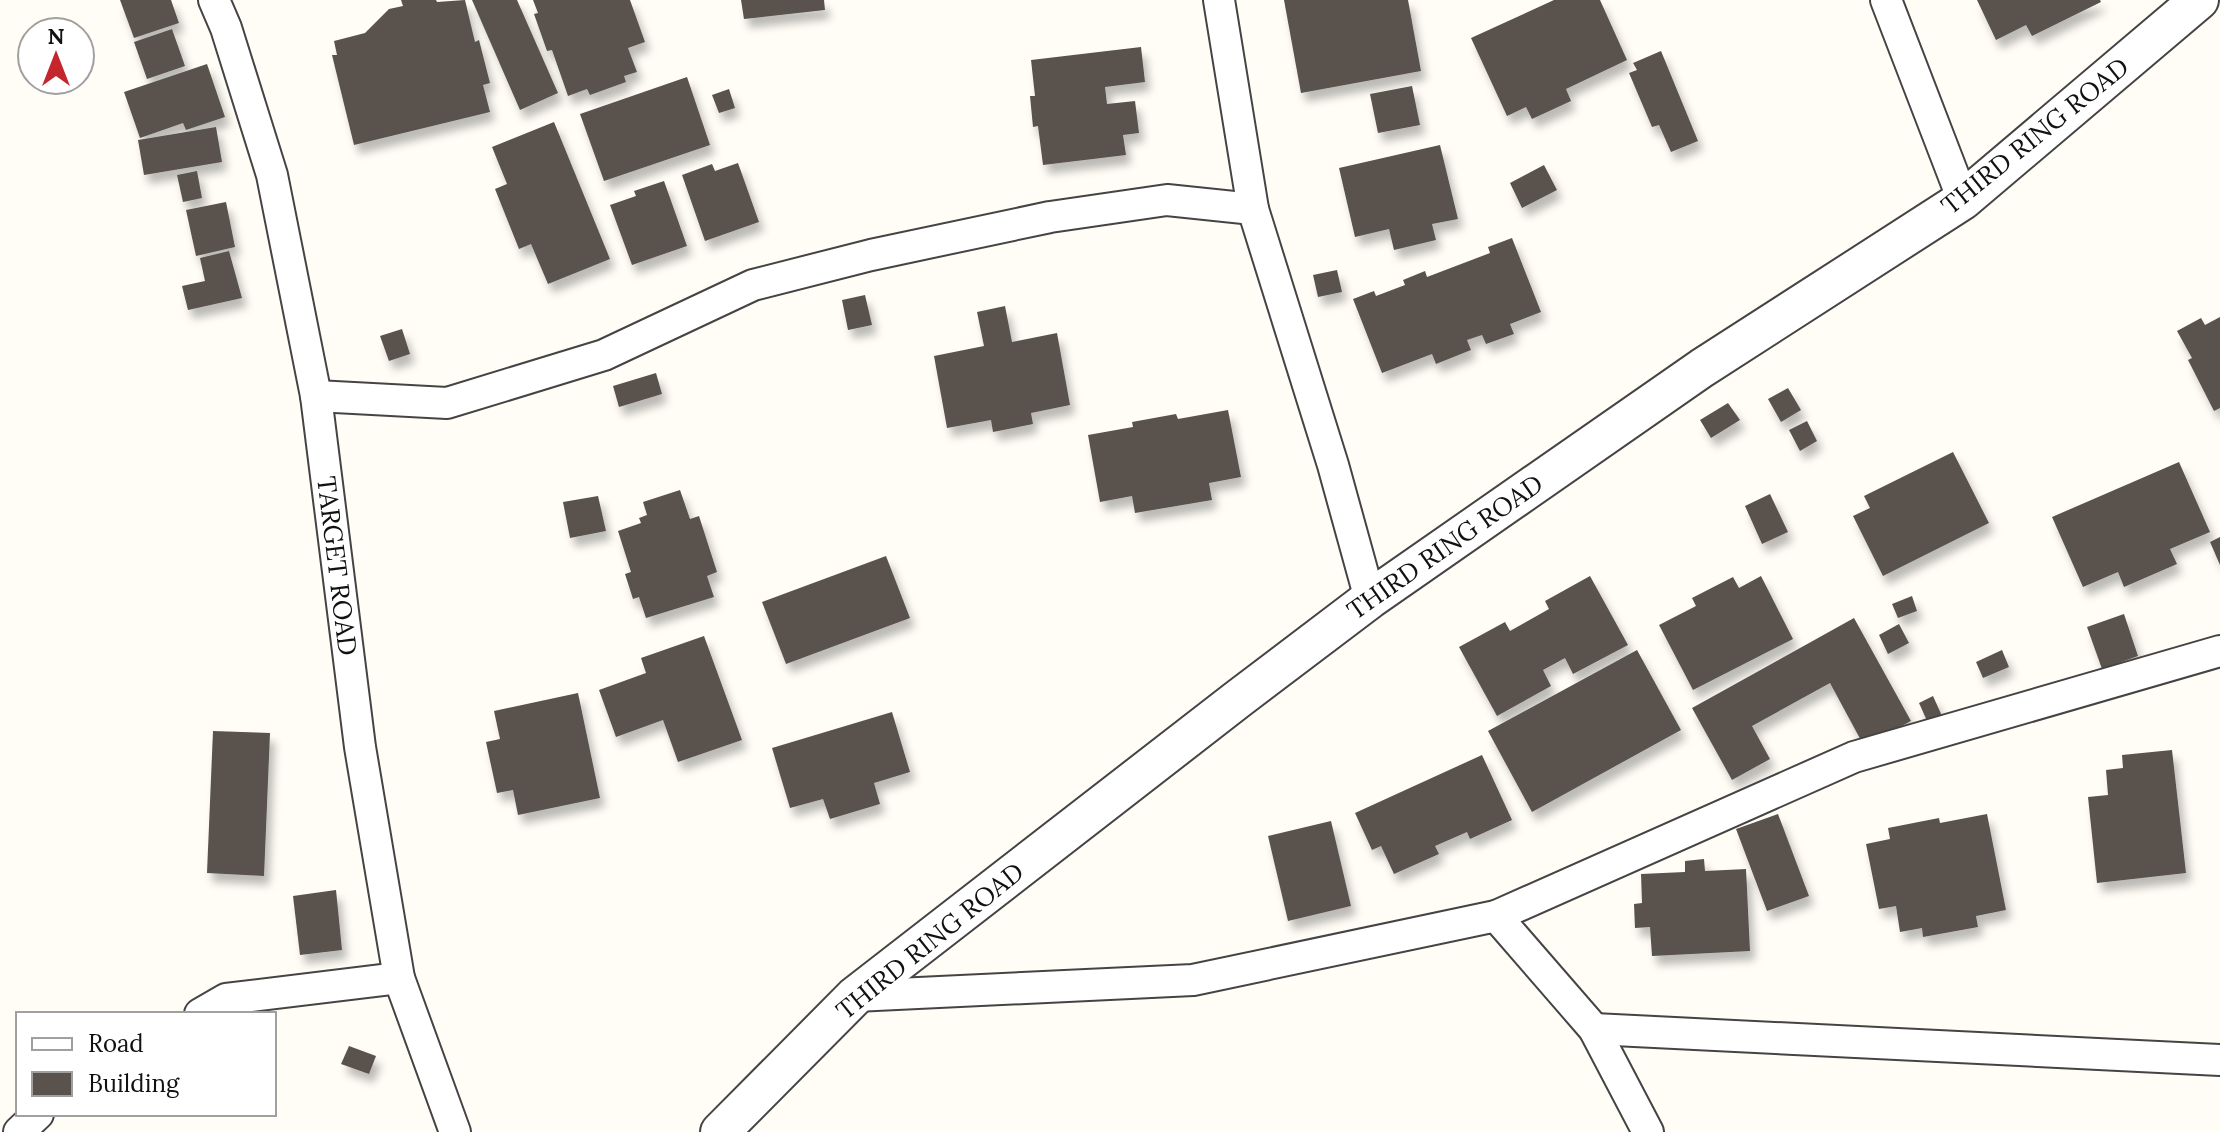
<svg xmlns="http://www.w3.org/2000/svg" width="2220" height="1132" font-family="Lora,serif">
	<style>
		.building { fill: #5a524d; filter: url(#shadow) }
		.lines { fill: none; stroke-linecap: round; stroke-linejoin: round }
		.minor-casing { stroke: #444; stroke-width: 34 }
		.tertiary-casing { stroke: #444; stroke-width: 42 }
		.minor { stroke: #fff; stroke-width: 30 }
		.tertiary { stroke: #fff; stroke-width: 38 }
		.labels { text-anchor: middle; stroke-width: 8; stroke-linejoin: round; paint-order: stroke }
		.street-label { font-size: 26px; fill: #111; stroke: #fff }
	</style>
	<defs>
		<filter id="shadow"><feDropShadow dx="5" dy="9" stdDeviation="4" flood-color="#0004"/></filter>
	</defs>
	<rect width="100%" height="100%" fill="#fffdf5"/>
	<g class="building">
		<polygon points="120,0 171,0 179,23 134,38"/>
		<polygon points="401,0 436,0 437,2 465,0 475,42 479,40 490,83 483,85 490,112 354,145 332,55 337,55 334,41 365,33 389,9 403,6"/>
		<polygon points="472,0 517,0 558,93 520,110"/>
		<polygon points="533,0 630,0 645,42 628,48 637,72 624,76 626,82 590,95 587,89 568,96 552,50 547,51 534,14 538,13"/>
		<polygon points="741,0 824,0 825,10 744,19"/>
		<polygon points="1284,0 1408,0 1421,71 1301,93"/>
		<polygon points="1554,0 1600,0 1627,60 1566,89 1571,101 1532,119 1526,107 1507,116 1471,38"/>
		<polygon points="1977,0 2100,0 2101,2 2032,36 2026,25 1996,40"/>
		<polygon points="172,29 185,66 147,79 134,42"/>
		<polygon points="1141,47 1145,82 1105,87 1107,104 1135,101 1139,133 1123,135 1126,155 1043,165 1038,126 1033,127 1030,96 1035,96 1031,60"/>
		<polygon points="1661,51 1698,141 1671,152 1659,125 1652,127 1629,73 1637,70 1633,63"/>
		<polygon points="207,64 225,117 186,130 183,123 140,138 124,92"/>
		<polygon points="687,77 710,145 604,181 580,114"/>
		<polygon points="1412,86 1420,125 1378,133 1370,94"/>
		<polygon points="729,89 735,108 719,113 712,95"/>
		<polygon points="554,122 610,259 548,284 531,244 519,249 495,189 507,184 492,147"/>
		<polygon points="216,127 222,162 144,175 138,140"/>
		<polygon points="1440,145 1458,219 1432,224 1436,240 1394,250 1389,229 1355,237 1339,168"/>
		<polygon points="738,163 759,222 705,241 682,175 712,164 715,171"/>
		<polygon points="1544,165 1557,190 1522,208 1510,183"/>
		<polygon points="197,171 202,198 183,202 177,175"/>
		<polygon points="664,181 687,246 632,265 610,205 636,196 634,191"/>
		<polygon points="226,202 235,247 196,256 186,210"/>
		<polygon points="1512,238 1541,312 1510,324 1514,334 1486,344 1482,335 1467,340 1471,350 1436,364 1432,354 1382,373 1353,299 1374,291 1376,296 1405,285 1403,280 1425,271 1427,277 1490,253 1488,247"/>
		<polygon points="229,251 242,298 188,310 182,286 205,281 200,258"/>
		<polygon points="1337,270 1342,292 1318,297 1313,275"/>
		<polygon points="865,295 872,325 848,330 842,300"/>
		<polygon points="1005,306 1012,342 1057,333 1070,405 1031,413 1033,424 993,432 991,420 947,428 934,356 984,346 977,312"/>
		<polygon points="2220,317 2220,408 2214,411 2188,360 2192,358 2177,331 2201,318 2205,325"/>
		<polygon points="402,329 410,354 389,361 380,336"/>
		<polygon points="656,373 662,394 619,407 613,386"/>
		<polygon points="1788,388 1801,410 1781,422 1768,399"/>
		<polygon points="1728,403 1740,420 1711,438 1700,420"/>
		<polygon points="1228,410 1241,477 1209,483 1212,500 1135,513 1132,496 1100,502 1088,435 1133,427 1132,422 1176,414 1178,419"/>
		<polygon points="1807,421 1817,441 1800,451 1789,430"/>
		<polygon points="1953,452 1989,523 1883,576 1853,516 1870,508 1864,496"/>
		<polygon points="2179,462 2210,532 2170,549 2177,564 2124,587 2118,572 2083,587 2052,517"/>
		<polygon points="680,490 690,519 699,516 717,572 707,576 714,597 646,618 639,597 633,599 625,574 631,572 618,531 641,523 639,518 647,515 643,502"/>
		<polygon points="1770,494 1788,532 1762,544 1745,506"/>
		<polygon points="598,496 606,531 570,538 563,502"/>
		<polygon points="2220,537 2220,565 2210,542"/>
		<polygon points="886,556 910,618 786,664 762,602"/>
		<polygon points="1590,576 1628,645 1573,674 1565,658 1543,670 1551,686 1497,716 1459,647 1505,622 1510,631 1549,609 1545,601"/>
		<polygon points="1761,576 1793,639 1693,690 1659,625 1696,606 1692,598 1733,577 1739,588"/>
		<polygon points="1912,596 1917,611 1898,618 1892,604"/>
		<polygon points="2124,614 2138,656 2102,669 2087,627"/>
		<polygon points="1854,618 1911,721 1864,746 1830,683 1752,726 1770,759 1732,780 1692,708"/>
		<polygon points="1899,624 1909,643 1888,654 1879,635"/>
		<polygon points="704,636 742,740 678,762 663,720 616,737 599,690 646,673 641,658"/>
		<polygon points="1637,650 1681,730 1532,812 1488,731"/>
		<polygon points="2002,650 2009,667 1983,678 1976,662"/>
		<polygon points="578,693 600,798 518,815 513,790 497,793 486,742 500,739 494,711"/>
		<polygon points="1933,696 1942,716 1928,723 1919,703"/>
		<polygon points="892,712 910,772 874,783 880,804 830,819 823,799 790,808 772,748"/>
		<polygon points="213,731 270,733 264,876 207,873"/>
		<polygon points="2172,750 2186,873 2097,883 2088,797 2108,795 2106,770 2123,768 2122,755"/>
		<polygon points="1482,755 1512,820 1470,839 1467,832 1435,846 1439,854 1394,874 1381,846 1372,850 1355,813"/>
		<polygon points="1778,814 1809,896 1767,911 1736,829"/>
		<polygon points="1987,814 2006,910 1976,916 1978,927 1923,937 1922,928 1900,932 1896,906 1879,909 1866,844 1890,839 1888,828 1939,818 1940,823"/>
		<polygon points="1331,821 1351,906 1288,921 1268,836"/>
		<polygon points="1704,859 1705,871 1746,869 1750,951 1652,956 1650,927 1635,928 1634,904 1642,903 1641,874 1685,872 1685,861"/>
		<polygon points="336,890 342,950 300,955 293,896"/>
		<polygon points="349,1046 376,1056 369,1074 341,1064"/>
	</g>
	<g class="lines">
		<g class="minor-casing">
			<g id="minor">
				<polyline points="214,0 226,28 272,175 316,396 360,747 399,978 455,1132"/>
				<polyline points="1219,0 1253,209 1333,465 1370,599"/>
				<polyline points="1886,0 1963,200"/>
				<polyline points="316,396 447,403 604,355 753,285 871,255 1050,217 1167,200 1253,209"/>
				<polyline points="1496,916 1854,757 2220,651"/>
				<polyline points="855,996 1193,980 1496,916 1594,1029 1648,1132"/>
				<polyline points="200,1014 226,999 399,978"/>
				<polyline points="1594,1029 2220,1060"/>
				<polyline points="19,1132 38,1114"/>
			</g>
		</g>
		<g class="tertiary-casing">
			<polyline id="tertiary" points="720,1132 855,996 1238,699 1370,599 1702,368 1963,200 2199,0"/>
		</g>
		<use href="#minor" class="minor"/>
		<use href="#tertiary" class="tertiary"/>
	</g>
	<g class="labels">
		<g class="street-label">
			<text transform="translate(2035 136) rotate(-39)" y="9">THIRD RING ROAD</text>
			<text transform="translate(1445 547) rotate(-35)" y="9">THIRD RING ROAD</text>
			<text transform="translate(337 566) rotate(83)" y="9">TARGET ROAD</text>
			<text transform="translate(930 941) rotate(-39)" y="9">THIRD RING ROAD</text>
		</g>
	</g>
	<rect x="16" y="1012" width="260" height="104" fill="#ffffff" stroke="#a0a0a0" stroke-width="2"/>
	<rect x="32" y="1038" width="40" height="12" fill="#ffffff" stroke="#a0a0a0" stroke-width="2"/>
	<text x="88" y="1052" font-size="24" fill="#111111">Road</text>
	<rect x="32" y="1072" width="40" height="24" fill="#5a524d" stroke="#a0a0a0" stroke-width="2"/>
	<text x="88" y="1092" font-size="24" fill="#111111">Building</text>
	<g transform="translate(56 56)"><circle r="38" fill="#ffffff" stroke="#a0a0a0" stroke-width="2"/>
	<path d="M0-6L14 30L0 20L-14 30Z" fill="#c4262e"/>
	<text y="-12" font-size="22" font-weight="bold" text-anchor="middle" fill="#111111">N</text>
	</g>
</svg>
